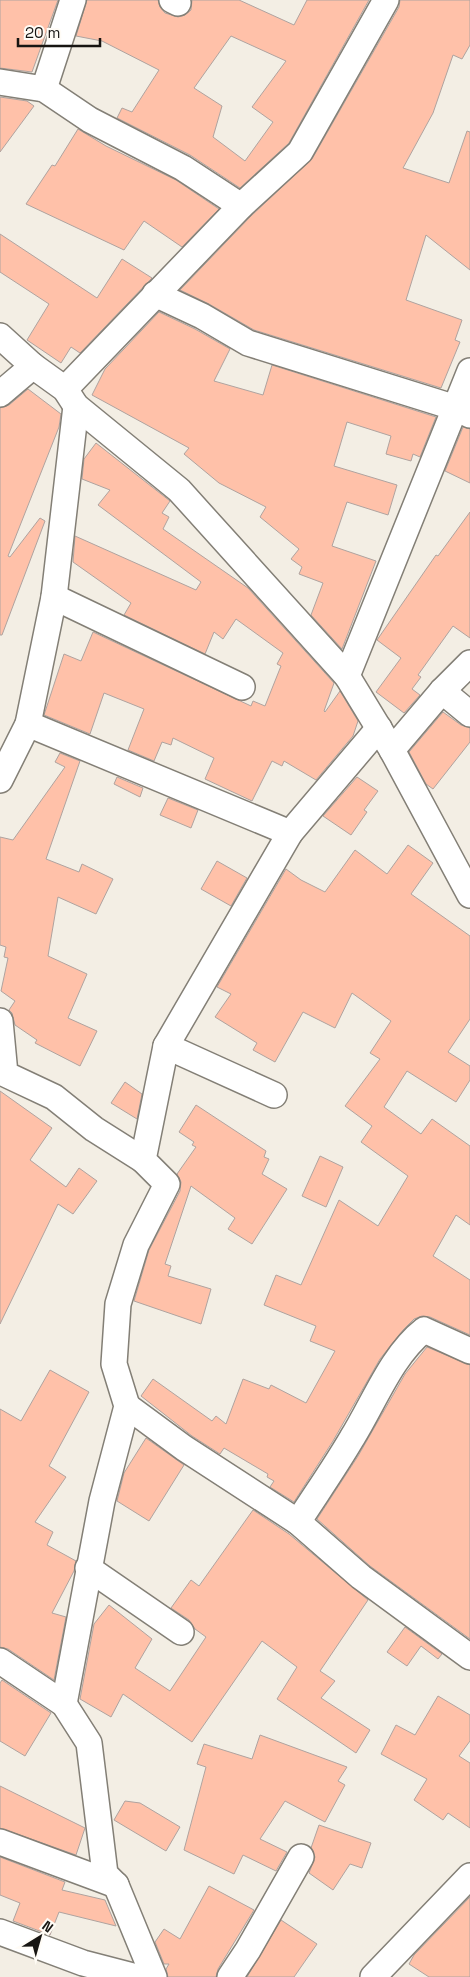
<svg xmlns="http://www.w3.org/2000/svg" width="470" height="1977" font-family="'Space Grotesk',sans-serif">
	<style>
		.building { fill: #ffc1a9; stroke: #afa39f; fill-rule: evenodd }
		.lines { fill: none; stroke-linecap: round; stroke-linejoin: round }
		.street-casing { stroke: #837f76; stroke-width: 28 }
		.street { stroke: #fff; stroke-width: 25 }
	</style>
	<rect width="100%" height="100%" fill="#f3eee4"/>
	<g class="building">
		<polygon points="0,0 58,0 32,72 0,68"/>
		<path d="M87,0h71l2,7 5,6 13,4 7,-2 6,-5 1,-10h47l55,25 13,-25h62l-80,143 -49,45 -50,-33 -73,-37 5,-10 10,4 27,-42 -57,-29 -26,-5zM231,36l55,25 -34,46 21,15 -28,39 -32,-24 9,-31 -28,-18z"/>
		<polygon points="400,0 470,0 470,45 462,59 453,55 433,113 403,168 449,183 467,131 470,132 470,270 426,235 406,300 462,320 455,340 460,342 441,388 254,330 209,304 180,290 251,216 312,159 399,7"/>
		<polygon points="0,97 27,101 34,106 0,152"/>
		<polygon points="78,129 106,146 176,180 219,209 182,247 144,221 124,250 26,204 52,165 55,166"/>
		<polygon points="0,234 97,298 122,259 152,278 80,353 71,347 61,363 27,340 49,304 0,272"/>
		<polygon points="159,312 195,329 230,349 214,381 263,395 272,365 436,417 420,457 413,454 411,461 386,454 391,436 347,422 334,466 397,485 388,515 347,502 332,546 376,561 342,649 311,615 323,583 299,574 302,567 291,559 299,549 260,517 266,507 219,483 184,454 189,448 92,395 105,369"/>
		<polygon points="28,389 61,414 59,427 8,556 10,557 40,518 45,521 2,635 0,635 0,408 9,405"/>
		<polygon points="463,427 470,429 470,483 445,471"/>
		<polygon points="96,443 170,501 162,513 169,517 163,529 248,588 334,683 324,711 325,712 340,691 358,721 353,736 316,780 284,761 282,766 272,761 252,801 205,779 214,758 173,738 171,745 162,742 154,761 128,750 144,709 104,693 90,734 44,715 64,654 81,661 93,632 251,706 253,701 265,706 281,666 277,664 283,653 236,619 223,639 214,632 205,654 124,615 131,603 73,562 75,536 196,590 201,582 98,505 110,490 82,479 84,459"/>
		<polygon points="470,512 470,638 453,626 418,675 421,677 412,689 420,695 404,713 376,692 401,658 377,640 436,555 438,556"/>
		<polygon points="443,712 461,725 470,728 470,742 433,789 426,784 409,752"/>
		<polygon points="60,753 80,761 46,859 79,872 82,864 113,879 96,914 58,897 48,956 87,974 68,1018 97,1031 80,1066 35,1043 37,1040 15,1025 12,1013 9,1010 15,1001 1,991 8,958 4,957 6,947 0,945 0,837 13,840 65,767 55,762"/>
		<polygon points="117,777 143,788 140,797 114,784"/>
		<polygon points="357,777 378,791 364,810 367,812 351,835 323,816"/>
		<polygon points="168,798 198,810 191,828 160,815"/>
		<polygon points="408,845 433,863 411,894 470,936 470,1019 448,1052 470,1066 470,1080 456,1102 407,1071 384,1107 421,1134 432,1119 470,1146 470,1225 456,1215 433,1256 470,1280 470,1335 430,1317 422,1316 414,1319 403,1330 380,1359 333,1441 294,1502 270,1487 274,1481 267,1477 268,1474 224,1448 220,1454 192,1436 141,1396 153,1379 212,1421 216,1416 226,1424 243,1379 269,1389 271,1385 306,1403 335,1351 310,1341 316,1326 264,1305 276,1275 301,1285 339,1200 378,1226 408,1176 361,1142 372,1126 345,1106 380,1059 370,1053 391,1021 352,993 335,1028 303,1012 275,1062 253,1050 257,1043 215,1017 231,994 217,987 286,869 301,880 325,892 355,850 387,874"/>
		<polygon points="217,861 247,878 231,906 201,889"/>
		<polygon points="125,1082 142,1094 137,1119 111,1103"/>
		<polygon points="0,1091 52,1128 30,1160 66,1187 79,1168 97,1181 73,1214 58,1204 0,1324"/>
		<polygon points="196,1105 266,1151 264,1157 269,1159 262,1174 287,1189 252,1244 228,1229 235,1218 191,1186 165,1264 171,1266 168,1276 211,1289 201,1324 134,1301 149,1250 180,1191 181,1182 177,1174 196,1147 192,1145 194,1142 179,1132"/>
		<polygon points="320,1156 343,1167 326,1207 302,1196"/>
		<polygon points="427,1347 470,1365 470,1639 370,1566 317,1519 358,1456 405,1374"/>
		<polygon points="50,1370 89,1392 49,1466 66,1477 35,1522 53,1532 47,1545 76,1561 74,1571 52,1613 66,1617 54,1680 8,1649 0,1647 0,1409 21,1421"/>
		<polygon points="146,1438 184,1465 149,1521 117,1501 124,1473"/>
		<polygon points="253,1510 289,1534 368,1600 320,1671 335,1681 321,1698 370,1730 356,1753 277,1699 297,1667 262,1641 192,1742 123,1694 111,1717 80,1699 94,1624 109,1605 152,1639 135,1668 170,1691 206,1637 195,1629 189,1620 171,1608 191,1580 199,1586"/>
		<polygon points="405,1627 442,1654 438,1659 421,1646 407,1666 387,1652"/>
		<polygon points="2,1680 51,1713 25,1756 0,1741 0,1683"/>
		<polygon points="438,1696 470,1715 470,1741 459,1756 470,1763 470,1828 448,1813 443,1820 414,1800 427,1779 381,1754 396,1725 415,1735"/>
		<polygon points="260,1735 347,1767 338,1781 345,1785 325,1822 285,1801 260,1839 287,1852 276,1871 243,1855 234,1874 184,1850 206,1767 197,1764 204,1744 252,1759"/>
		<polygon points="0,1786 85,1828 76,1855 0,1828"/>
		<polygon points="125,1801 140,1803 180,1827 166,1851 114,1820"/>
		<polygon points="319,1825 371,1843 362,1868 350,1864 333,1890 309,1873 315,1857 311,1848"/>
		<polygon points="0,1857 65,1882 62,1890 105,1900 116,1926 59,1912 50,1935 13,1921 20,1903 0,1895"/>
		<polygon points="209,1886 254,1910 218,1969 216,1977 168,1977 166,1969 169,1964 164,1964 155,1942 164,1929 180,1939"/>
		<polygon points="470,1897 470,1977 429,1977 409,1964 414,1955"/>
		<polygon points="281,1920 317,1944 294,1977 247,1977"/>
	</g>
	<g class="lines">
		<g class="street-casing">
			<g id="street">
				<polyline points="172,0 178,3"/>
				<polyline points="0,82 44,89 90,120 183,168 241,206"/>
				<polyline points="44,89 73,0"/>
				<polyline points="155,294 202,316 248,343 456,408 470,415"/>
				<polyline points="0,336 33,366 65,389 76,406 179,490 347,676 392,750 470,895"/>
				<polyline points="65,389 241,206 300,152 386,0"/>
				<polyline points="0,394 33,366"/>
				<polyline points="54,597 242,687"/>
				<polyline points="347,676 470,371"/>
				<polyline points="442,691 470,714"/>
				<polyline points="28,724 290,833"/>
				<polyline points="392,750 442,691 470,663"/>
				<polyline points="0,780 28,724 54,597 76,406"/>
				<polyline points="0,1021 5,1074 54,1097 94,1129 143,1160"/>
				<polyline points="166,1046 274,1095"/>
				<polyline points="127,1406 184,1448 298,1522 361,1577 470,1657"/>
				<path d="M298,1522c18,-28 37,-55 54,-84 22,-35 39,-82 72,-108l46,21"/>
				<polyline points="88,1568 181,1632"/>
				<polyline points="0,1661 64,1704 89,1743 105,1874 116,1885 154,1977"/>
				<polyline points="64,1704 102,1501 127,1406 114,1364 118,1304 136,1245 167,1184 143,1160 166,1046 290,833 379,728"/>
				<polyline points="0,1842 116,1885"/>
				<polyline points="0,1932 83,1963 137,1977"/>
				<polyline points="230,1977 248,1950 301,1857"/>
				<polyline points="373,1977 470,1876"/>
			</g>
		</g>
		<use href="#street" class="street"/>
	</g>
	<g transform="translate(40 1937) rotate(37)" stroke="#fffcf6" stroke-width="4" paint-order="stroke">
	<path d="M0-4L9 19L0 12L-9 19Z" fill="#171512"/>
	<text y="-8" font-size="14" font-weight="bold" text-anchor="middle" fill="#171512">N</text>
	</g>
	<path d="M18 38v8h82v-8" fill="none" stroke="#171512" stroke-width="2.5"/>
	<text x="25" y="38" font-size="15" fill="#171512" stroke="#fffcf6" stroke-width="4" paint-order="stroke">20 m</text>
</svg>
